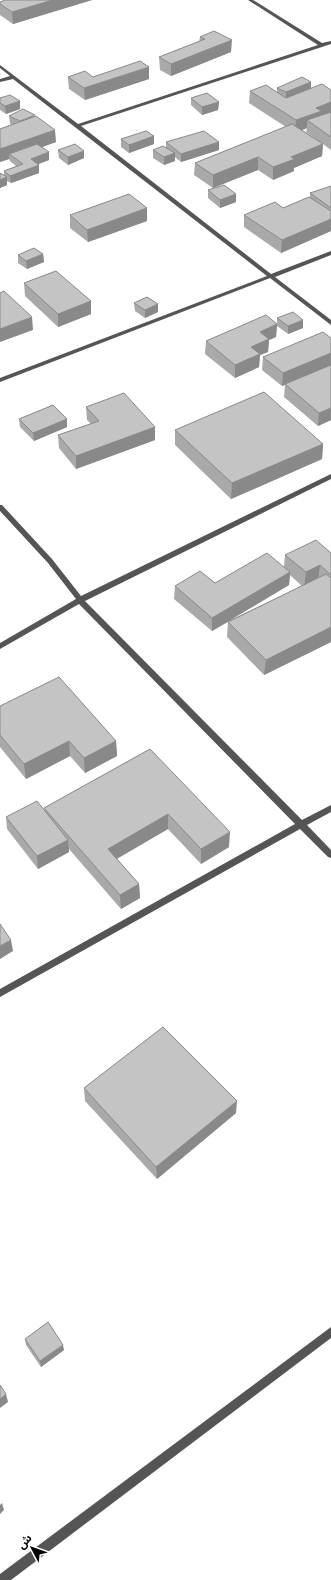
<svg xmlns="http://www.w3.org/2000/svg" width="331" height="1580" font-family="Barlow,'Noto Sans Arabic',sans-serif">
	<style>
		.lines { fill: none; stroke-linecap: round; stroke-linejoin: round }
		.street { fill: #555; fill-rule: evenodd }
		.wall { fill: #a9a9a9; fill-rule: evenodd }
		.shaded-wall { fill: #898989 }
		.building { fill: #c4c4c4; stroke: #898989 }
	</style>
	<rect width="100%" height="100%" fill="#fff"/>
	<g class="lines">
		<g class="street">
			<polygon points="248,0 253,0 322,43 331,41 331,44 81,126 271,274 331,251 331,255 275,277 331,320 331,325 270,278 0,382 0,378 267,276 13,79 0,82 0,79 10,76 0,68 0,65 78,124 318,45"/>
			<polygon points="331,474 331,479 85,601 302,820 331,805 331,812 307,825 331,850 331,858 328,857 300,829 0,997 0,989 295,824 79,604 0,649 0,643 76,599 48,563 0,511 0,505 2,505 52,559 81,596"/>
			<polygon points="331,1327 331,1338 11,1580 0,1580 0,1574"/>
		</g>
	</g>
	<g class="wall">
		<polygon points="92,0 13,24 0,15 0,2"/>
		<polygon points="200,37 231,52 171,76 160,70 159,57 199,42"/>
		<polygon points="68,77 93,77 149,79 85,100 69,89"/>
		<path d="M311,82v7l20,1v60l-8,-6 -1,12 -28,12v3l-21,9 -15,-10 -45,18 -19,-13 1,-12 91,-36 -37,-24 1,-12 27,1v-4zM307,128l-1,4 10,7 -14,-9z"/>
		<polygon points="0,98 20,109 6,114 0,110"/>
		<polygon points="191,98 219,102 218,110 202,115 191,105"/>
		<polygon points="9,116 35,116 56,142 42,147 49,160 38,164 39,165 39,173 11,183 7,181 7,185 0,188 0,173 4,175 4,171 16,166 10,161 9,159 0,162 0,129 12,124 10,124"/>
		<polygon points="154,136 154,144 129,153 121,147 121,139"/>
		<polygon points="166,142 219,142 219,150 181,162 175,157 175,161 164,165 153,158 153,150 166,148"/>
		<polygon points="58,150 84,158 68,165 59,158"/>
		<polygon points="331,186 331,231 281,253 244,227 244,215 283,208 310,197 310,193"/>
		<polygon points="208,190 236,194 236,202 220,208 208,198"/>
		<polygon points="147,208 147,221 88,242 70,228 70,215"/>
		<polygon points="43,254 44,262 27,269 18,263 18,255"/>
		<polygon points="24,283 91,301 91,314 58,327 25,296"/>
		<polygon points="134,303 158,312 145,318 135,311"/>
		<polygon points="277,318 303,328 288,334 277,326 276,337 269,340 268,352 260,355 259,367 235,378 205,354 206,341 277,324"/>
		<polygon points="331,338 331,420 318,426 284,397 285,385 282,386 262,370 263,357"/>
		<polygon points="86,407 155,427 155,440 76,469 59,448 58,435 91,424 87,420"/>
		<polygon points="19,419 67,419 67,427 34,441 20,427"/>
		<polygon points="175,430 323,444 322,459 231,499 175,445"/>
		<path d="M331,553v89l-67,33 -37,-38 1,-15 -16,9 -38,-32 1,-13 40,-3 69,-16 1,-12zM290,575l12,11 -74,35 61,-36z"/>
		<polygon points="0,706 116,741 117,756 85,773 70,756 26,779 0,747"/>
		<polygon points="150,749 229,847 201,864 168,829 117,859 139,884 140,898 121,909 69,849 69,852 38,869 7,829 6,817 45,811 44,808"/>
		<polygon points="84,1088 236,1113 157,1179 85,1101"/>
		<polygon points="25,1339 64,1350 41,1367 26,1345"/>
	</g>
	<g class="shaded-wall">
		<polygon points="53,0 92,0 13,24 12,12"/>
		<polygon points="232,40 231,52 171,76 171,64"/>
		<polygon points="149,67 149,79 85,100 84,88"/>
		<polygon points="311,82 311,90 286,100 286,92"/>
		<polygon points="20,101 20,109 6,114 5,106"/>
		<polygon points="219,102 218,110 202,115 202,107"/>
		<polygon points="331,102 331,114 307,120 307,128 295,133 296,120 316,108"/>
		<polygon points="55,130 56,142 14,157 9,154 9,159 0,162 0,149"/>
		<polygon points="154,136 154,144 129,153 129,145"/>
		<polygon points="219,142 219,150 181,162 181,154"/>
		<polygon points="323,144 322,156 294,168 294,171 273,180 273,167 291,157"/>
		<polygon points="84,151 84,158 68,165 68,157"/>
		<polygon points="49,152 49,160 31,167 31,159"/>
		<polygon points="175,153 175,161 164,165 164,157"/>
		<polygon points="258,157 258,170 213,188 213,175"/>
		<polygon points="39,165 39,173 11,183 10,176"/>
		<polygon points="7,177 7,185 0,188 0,180"/>
		<polygon points="236,194 236,202 220,208 220,200"/>
		<polygon points="147,208 147,221 88,242 87,230"/>
		<polygon points="331,219 331,231 281,253 282,240"/>
		<polygon points="43,254 44,262 27,269 26,261"/>
		<polygon points="91,301 91,314 58,327 58,314"/>
		<polygon points="158,304 158,312 145,318 145,310"/>
		<polygon points="32,317 33,330 0,342 0,329"/>
		<polygon points="303,320 303,328 288,334 288,326"/>
		<polygon points="277,324 276,337 269,340 268,352 260,355 259,367 235,378 235,365 251,347 260,332"/>
		<polygon points="331,353 331,365 282,386 283,373"/>
		<polygon points="331,408 331,420 318,426 319,413"/>
		<polygon points="67,419 67,427 34,441 33,433"/>
		<polygon points="155,427 155,440 76,469 76,456"/>
		<polygon points="323,444 322,459 231,499 232,483"/>
		<polygon points="320,565 318,580 304,588 306,572"/>
		<polygon points="290,572 289,585 212,631 212,618"/>
		<polygon points="331,627 331,642 264,675 266,660"/>
		<polygon points="69,741 70,756 26,779 24,764"/>
		<polygon points="116,741 117,756 85,773 84,758"/>
		<polygon points="168,814 168,829 109,863 108,849"/>
		<polygon points="230,832 229,847 201,864 201,849"/>
		<polygon points="68,840 69,852 38,869 37,856"/>
		<polygon points="139,884 140,898 121,909 120,895"/>
		<polygon points="11,940 13,951 0,959 0,946"/>
		<polygon points="237,1101 236,1113 157,1179 156,1167"/>
		<polygon points="63,1345 64,1350 41,1367 40,1361"/>
		<polygon points="6,1394 8,1402 0,1408 0,1399"/>
		<polygon points="2,1503 4,1510 0,1514 0,1505"/>
	</g>
	<g class="building">
		<polygon points="5,0 53,0 12,12 0,4 0,2"/>
		<polygon points="214,31 232,40 171,64 159,57 205,39 200,37"/>
		<polygon points="140,61 149,67 84,88 68,77 85,71 93,77"/>
		<polygon points="302,77 311,82 286,92 277,88"/>
		<polygon points="322,84 331,90 331,102 316,108 322,111 296,120 250,91 266,85 286,98"/>
		<polygon points="207,93 219,102 202,107 191,98"/>
		<polygon points="10,95 20,101 5,106 0,103 0,98"/>
		<polygon points="23,109 35,115 20,121 9,116"/>
		<polygon points="331,112 331,137 307,120"/>
		<polygon points="36,116 55,130 0,149 0,129"/>
		<polygon points="292,124 323,144 291,157 295,159 273,167 258,157 213,175 195,163"/>
		<polygon points="146,131 154,136 129,145 121,139"/>
		<polygon points="204,131 219,142 181,154 166,142"/>
		<polygon points="37,144 49,152 31,159 39,165 10,176 4,171 23,164 9,154"/>
		<polygon points="75,144 84,151 68,157 58,150"/>
		<polygon points="163,146 175,153 164,157 153,150"/>
		<polygon points="0,173 7,177 0,180"/>
		<polygon points="224,185 236,194 220,200 208,190"/>
		<polygon points="331,186 331,208 310,193"/>
		<polygon points="129,194 147,208 87,230 70,215"/>
		<polygon points="309,197 331,211 331,219 282,240 244,215 275,202 283,208"/>
		<polygon points="34,248 43,254 26,261 18,255"/>
		<polygon points="56,271 91,301 58,314 24,283"/>
		<polygon points="4,291 32,317 0,329 0,293"/>
		<polygon points="147,297 158,304 145,310 134,303"/>
		<polygon points="293,312 303,320 288,326 277,318"/>
		<polygon points="266,315 277,324 260,332 269,339 251,347 260,354 235,365 206,341"/>
		<polygon points="323,332 331,338 331,353 283,373 263,357"/>
		<polygon points="331,365 331,408 319,413 285,384"/>
		<polygon points="264,392 323,444 232,483 175,430"/>
		<polygon points="124,393 155,427 76,456 58,435 99,421 86,407"/>
		<polygon points="53,405 67,419 33,433 19,419"/>
		<polygon points="316,540 331,553 331,575 320,565 306,572 285,555"/>
		<polygon points="267,553 290,572 212,618 175,586 200,571 215,583"/>
		<polygon points="326,574 331,578 331,627 266,660 228,622"/>
		<polygon points="59,677 116,741 84,758 69,741 24,764 0,735 0,706"/>
		<polygon points="150,749 230,832 201,849 168,814 108,849 139,884 120,895 44,808"/>
		<polygon points="37,801 68,840 37,856 6,817"/>
		<polygon points="0,924 11,940 0,946"/>
		<polygon points="163,1027 237,1101 156,1167 84,1088"/>
		<polygon points="48,1322 63,1345 40,1361 25,1339"/>
		<polygon points="0,1385 6,1394 0,1399"/>
	</g>
	<g transform="translate(32 1548) rotate(311)" stroke="#ffffff" stroke-width="3" paint-order="stroke">
	<path d="M0-3L7 15L0 10L-7 15Z" fill="#000000"/>
	<text y="-6" font-size="11" font-weight="bold" text-anchor="middle" fill="#000000">ش</text>
	</g>
</svg>
